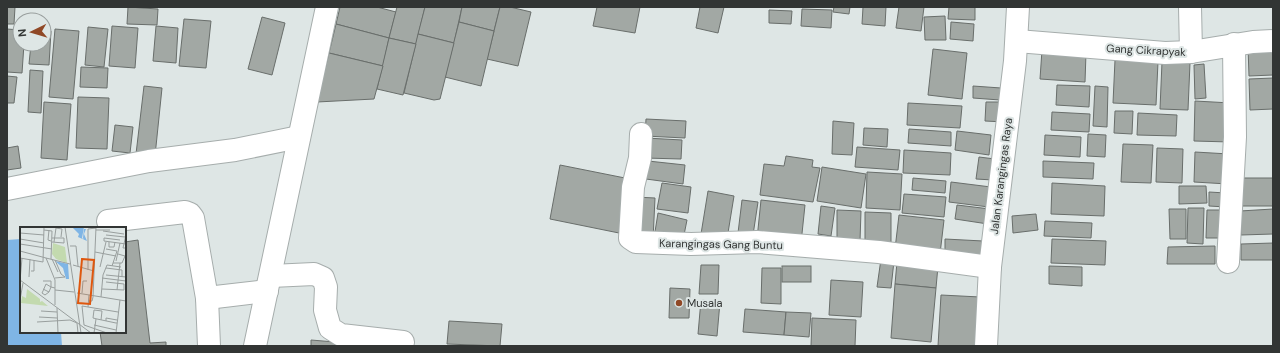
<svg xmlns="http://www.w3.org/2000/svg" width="1280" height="353" font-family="'DM Sans',sans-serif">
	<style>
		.water { fill: #7fb5e5 }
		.building { fill: #a2a8a4; stroke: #696e6b }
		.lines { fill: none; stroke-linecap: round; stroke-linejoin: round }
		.minor-casing { stroke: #a6adac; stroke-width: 24 }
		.minor { stroke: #fff; stroke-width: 22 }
		.poi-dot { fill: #904826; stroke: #dee6e5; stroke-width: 1.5 }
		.labels { text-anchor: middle; stroke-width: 4; stroke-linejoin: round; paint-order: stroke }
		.street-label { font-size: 11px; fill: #323534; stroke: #dee6e5 }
		.poi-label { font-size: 11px; fill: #323534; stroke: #dee6e5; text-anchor: start }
		.inset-road { fill: none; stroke: #999f9e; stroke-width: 1 }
		.view { fill: #df570e; fill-opacity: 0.15; stroke: #df570e; stroke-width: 2 }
		.inset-edge { fill: none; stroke: #323534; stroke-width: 2 }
	</style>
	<rect width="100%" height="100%" fill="#dee6e5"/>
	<polygon class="water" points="21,239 21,332 61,332 62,346 7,346 7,240"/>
	<g class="building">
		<polygon points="7,7 15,7 14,24 7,24"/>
		<polygon points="128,7 158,9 157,25 127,24"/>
		<polygon points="340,7 377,7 396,12 389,38 336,24"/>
		<polygon points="397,7 425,7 416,44 389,38"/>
		<polygon points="425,7 462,7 454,43 418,34"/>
		<polygon points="462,7 500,7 494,31 459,22"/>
		<polygon points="500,7 510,7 531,12 518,66 487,59"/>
		<polygon points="597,7 640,7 635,33 593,26"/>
		<polygon points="700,7 724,7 718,33 696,28"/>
		<polygon points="834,7 850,7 849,14 833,12"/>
		<polygon points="863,7 886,7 885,26 862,24"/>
		<polygon points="899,7 924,7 921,31 896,28"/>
		<polygon points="949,7 975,7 975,20 948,19"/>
		<polygon points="802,9 832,10 831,28 801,26"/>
		<polygon points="769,10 792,11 791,24 769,23"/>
		<polygon points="945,16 946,40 925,40 924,17"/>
		<polygon points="262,17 285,23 272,75 248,69"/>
		<polygon points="184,19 211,21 206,68 179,66"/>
		<polygon points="459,22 494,31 481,86 445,77"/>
		<polygon points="951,22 974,24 973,41 950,39"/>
		<polygon points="336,24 389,38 383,66 329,53"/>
		<polygon points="112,26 138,28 135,68 109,66"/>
		<polygon points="156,26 178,28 176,63 153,61"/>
		<polygon points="88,27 108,29 104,67 85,65"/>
		<polygon points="7,29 20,30 20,44 24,44 22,73 7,72"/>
		<polygon points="55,29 79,31 73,99 49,97"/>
		<polygon points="44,30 51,31 49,65 29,64 31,44 44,44"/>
		<polygon points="418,34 454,43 440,99 434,100 404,93"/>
		<polygon points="389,38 416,44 403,95 377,89"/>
		<polygon points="1273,46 1273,75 1249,76 1248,47"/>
		<polygon points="933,49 967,53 962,99 928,95"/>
		<polygon points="1042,50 1086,53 1085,82 1040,79"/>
		<polygon points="329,53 383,66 374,99 317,102"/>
		<polygon points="1115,60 1158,62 1156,105 1113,103"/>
		<polygon points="1162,62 1190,63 1188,110 1160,109"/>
		<polygon points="1204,64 1206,98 1195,99 1194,65"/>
		<polygon points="81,67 108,68 107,88 80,87"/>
		<polygon points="30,70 43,71 41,113 28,112"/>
		<polygon points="7,76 17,77 14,103 7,103"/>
		<polygon points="1273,78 1273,109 1250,110 1249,79"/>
		<polygon points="1057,85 1090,86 1089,107 1056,105"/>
		<polygon points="144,86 162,88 155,156 136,154"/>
		<polygon points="973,86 1001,88 1000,100 973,98"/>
		<polygon points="1095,86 1108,87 1107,127 1093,126"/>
		<polygon points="78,97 109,98 107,149 76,148"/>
		<polygon points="1195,101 1231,103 1230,142 1194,141"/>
		<polygon points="44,102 71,104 67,160 41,158"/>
		<polygon points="986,102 1006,102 1005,122 985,121"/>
		<polygon points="908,103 962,106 960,128 907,125"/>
		<polygon points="1115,111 1133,111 1132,134 1114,133"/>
		<polygon points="1052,112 1090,114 1089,132 1051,130"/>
		<polygon points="1138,113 1177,115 1176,136 1137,135"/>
		<polygon points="646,119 686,121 685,138 645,136"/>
		<polygon points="833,121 854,123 852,155 832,154"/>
		<polygon points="115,125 133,127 130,153 112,151"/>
		<polygon points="864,128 888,129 887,147 863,145"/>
		<polygon points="909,129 951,132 951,146 908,143"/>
		<polygon points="957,131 991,135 989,155 955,150"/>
		<polygon points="1088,134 1106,135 1105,157 1087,156"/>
		<polygon points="1045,135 1081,137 1080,157 1044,155"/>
		<polygon points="646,138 682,140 681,159 645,158"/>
		<polygon points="1123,144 1153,145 1151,183 1121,182"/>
		<polygon points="18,146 21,168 7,170 7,148"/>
		<polygon points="857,147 900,150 898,170 855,167"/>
		<polygon points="1157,148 1183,149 1182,183 1156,182"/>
		<polygon points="904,150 951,153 950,175 903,173"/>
		<polygon points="1195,152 1229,154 1228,184 1194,182"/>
		<polygon points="786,156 813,160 812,167 820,168 813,202 760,195 764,164 784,166"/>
		<polygon points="979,157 995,159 993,180 976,179"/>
		<polygon points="648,161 685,165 683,184 646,179"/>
		<polygon points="1043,161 1094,163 1093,179 1043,177"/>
		<polygon points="560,165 630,179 619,233 550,219"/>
		<polygon points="822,167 866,174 861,208 817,201"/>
		<polygon points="867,172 902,174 900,210 866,208"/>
		<polygon points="913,178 946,181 945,193 912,190"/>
		<polygon points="1240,178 1273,178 1273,206 1239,206"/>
		<polygon points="951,182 991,187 989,207 949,202"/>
		<polygon points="662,183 691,187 688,213 657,209"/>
		<polygon points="1052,183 1105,186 1104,216 1051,214"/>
		<polygon points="1179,186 1206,186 1207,203 1179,204"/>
		<polygon points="708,191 734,196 727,239 701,234"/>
		<polygon points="1209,192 1226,193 1226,207 1209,206"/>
		<polygon points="904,194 946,197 944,217 902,213"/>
		<polygon points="635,197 655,198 653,240 633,239"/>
		<polygon points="742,200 758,202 753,235 738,233"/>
		<polygon points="761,200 805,205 801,243 757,239"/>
		<polygon points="957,205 990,209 988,224 955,219"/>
		<polygon points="821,206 835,208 831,236 818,234"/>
		<polygon points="1188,208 1204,208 1203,244 1187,243"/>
		<polygon points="1169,209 1186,209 1186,239 1170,239"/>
		<polygon points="1273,209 1273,234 1241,235 1240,211"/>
		<polygon points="837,210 861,211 860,241 837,241"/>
		<polygon points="1207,210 1223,210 1222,238 1206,238"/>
		<polygon points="865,212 891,213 891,243 865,242"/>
		<polygon points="658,213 687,220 683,240 654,238"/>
		<polygon points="1036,214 1038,230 1013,233 1012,216"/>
		<polygon points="899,215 944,220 940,254 895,249"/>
		<polygon points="1045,221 1092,223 1091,238 1044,236"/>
		<polygon points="945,239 983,241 982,262 945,260"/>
		<polygon points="1052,239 1106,241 1105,265 1051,263"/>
		<polygon points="138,240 150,343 166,342 166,346 102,346 100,332 125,332 125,242"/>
		<polygon points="1273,243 1273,260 1241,260 1241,244"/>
		<polygon points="1215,246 1215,264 1167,264 1168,247"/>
		<polygon points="881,259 894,261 891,288 877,287"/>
		<polygon points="897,262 938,266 936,288 895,284"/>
		<polygon points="701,265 719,265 718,294 699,294"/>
		<rect x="782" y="266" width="29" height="16"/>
		<polygon points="1049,266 1082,267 1082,286 1049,284"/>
		<polygon points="762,268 781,268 781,304 761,303"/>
		<polygon points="831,280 863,282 861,317 829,315"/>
		<polygon points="895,284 936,288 931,342 891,338"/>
		<polygon points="670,288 690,289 689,318 669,318"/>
		<polygon points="941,295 980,297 977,346 938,346"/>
		<polygon points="701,300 720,302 717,336 698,334"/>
		<polygon points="745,309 786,312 784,335 743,332"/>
		<polygon points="786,312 811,313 809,337 784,335"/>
		<polygon points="812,318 856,320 855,346 811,346"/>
		<polygon points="449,321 502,324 500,346 447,344"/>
		<polygon points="311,340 335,342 335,346 311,346"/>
	</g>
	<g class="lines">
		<g class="minor-casing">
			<g id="minor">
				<polyline points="1190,7 1191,52"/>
				<polyline points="1017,41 1165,53 1191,52 1253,42 1273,41"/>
				<polyline points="641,134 640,158 633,187 630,238 636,242 691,244 757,242 879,252 990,267"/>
				<polyline points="7,189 149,161 235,150 299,137"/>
				<polyline points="108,221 185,212 190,214 193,218 207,298 209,346"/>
				<polyline points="1228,262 1235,137 1234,44"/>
				<polyline points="271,276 314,274 323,278 326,287 325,310 330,328 341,335 403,342"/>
				<polyline points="207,298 267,291"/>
				<polyline points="255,346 327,7"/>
				<polyline points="986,346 990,267 1015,61 1018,7"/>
			</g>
		</g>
		<use href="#minor" class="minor"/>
	</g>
	<circle class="poi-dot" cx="679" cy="303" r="4"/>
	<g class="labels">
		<g class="street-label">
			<text transform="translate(1146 50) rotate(3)" y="4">Gang Cikrapyak</text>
			<text transform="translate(1001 176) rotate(-83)" y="4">Jalan Karangingas Raya</text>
			<text transform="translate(721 244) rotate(1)" y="4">Karangingas Gang Buntu</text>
		</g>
		<g class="poi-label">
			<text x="687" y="307">Musala</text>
		</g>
	</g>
	<g transform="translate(20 227)">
		<rect width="106" height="106" fill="#dee6e5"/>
		<path d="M33,16l12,4 2,16 -11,-4 -4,-5zM7,62l13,10v3l2,-1 6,5 -27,-3 1,-7 4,2z" fill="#c3daaf"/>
		<path d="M52,0h12l-2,11 2,2 -1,-2 1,-9h2l-2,5 3,7 -9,-4 1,-3zM35,34l13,3 1,15h-3l-3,-11z" fill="#7fb5e5"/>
		<path class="inset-road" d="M45,0l16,106M24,3l8,1 -1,28M29,3l-1,10 3,1M76,3h14M83,4l21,3M0,6l24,2M86,8l19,2M106,8l-3,13h3M32,11h12v5l-12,-1M0,12l24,4M100,13l-16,-2v3l22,3M34,15l2,-14 6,1 -1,8M89,15v5h5l1,-5M0,17l32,5M50,19h6l2,20M86,22l11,2 -5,15M0,24l26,7 9,22v25M75,25l21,4M0,31l23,4M26,31l24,6M32,32l6,13M35,33l6,14 4,3 -10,1M96,34l4,-18M23,35l1,-35M93,36h9l3,-7 -7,-2M53,38l21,6M87,38l14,2M80,40l6,-25M86,41l16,2v7M68,43v-41l8,-1M11,44h3v-11M86,48l20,2M9,50l1,-18M82,51l24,3M0,53l71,53M0,54l2,-23M23,54h8v6l4,1M23,62l6,3 2,-5 -5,-3 -3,7 -1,2 3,2 4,-3M82,62l22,1v-6l-18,-2M35,63l19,2M97,63l3,-27M57,66l49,8M62,66l1,-12h4M81,70l2,-22 4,-10M0,73l3,-17M68,74h4l1,-4 3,-70M68,80l1,-12M37,81l1,25M21,84l16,1M19,90l18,1M81,93l1,-9 -8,-1 -1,8 4,1 19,4h1M86,94v-3l11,2M17,95l33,-2 7,3 1,10M64,98l-2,-19 36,6M64,98l23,8M74,98l22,5M74,106l2,-14M96,106l4,-33"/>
		<path class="view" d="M62,32l12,1 -4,44 -12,-1z"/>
		<rect width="106" height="106" class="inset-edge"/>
	</g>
	<rect width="1280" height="353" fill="none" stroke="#323534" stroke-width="16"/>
	<g transform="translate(32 32) rotate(265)"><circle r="19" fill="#dee6e5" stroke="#999f9e"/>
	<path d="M0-3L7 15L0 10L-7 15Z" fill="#904826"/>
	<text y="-6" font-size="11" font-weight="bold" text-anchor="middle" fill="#323534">N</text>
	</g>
</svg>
